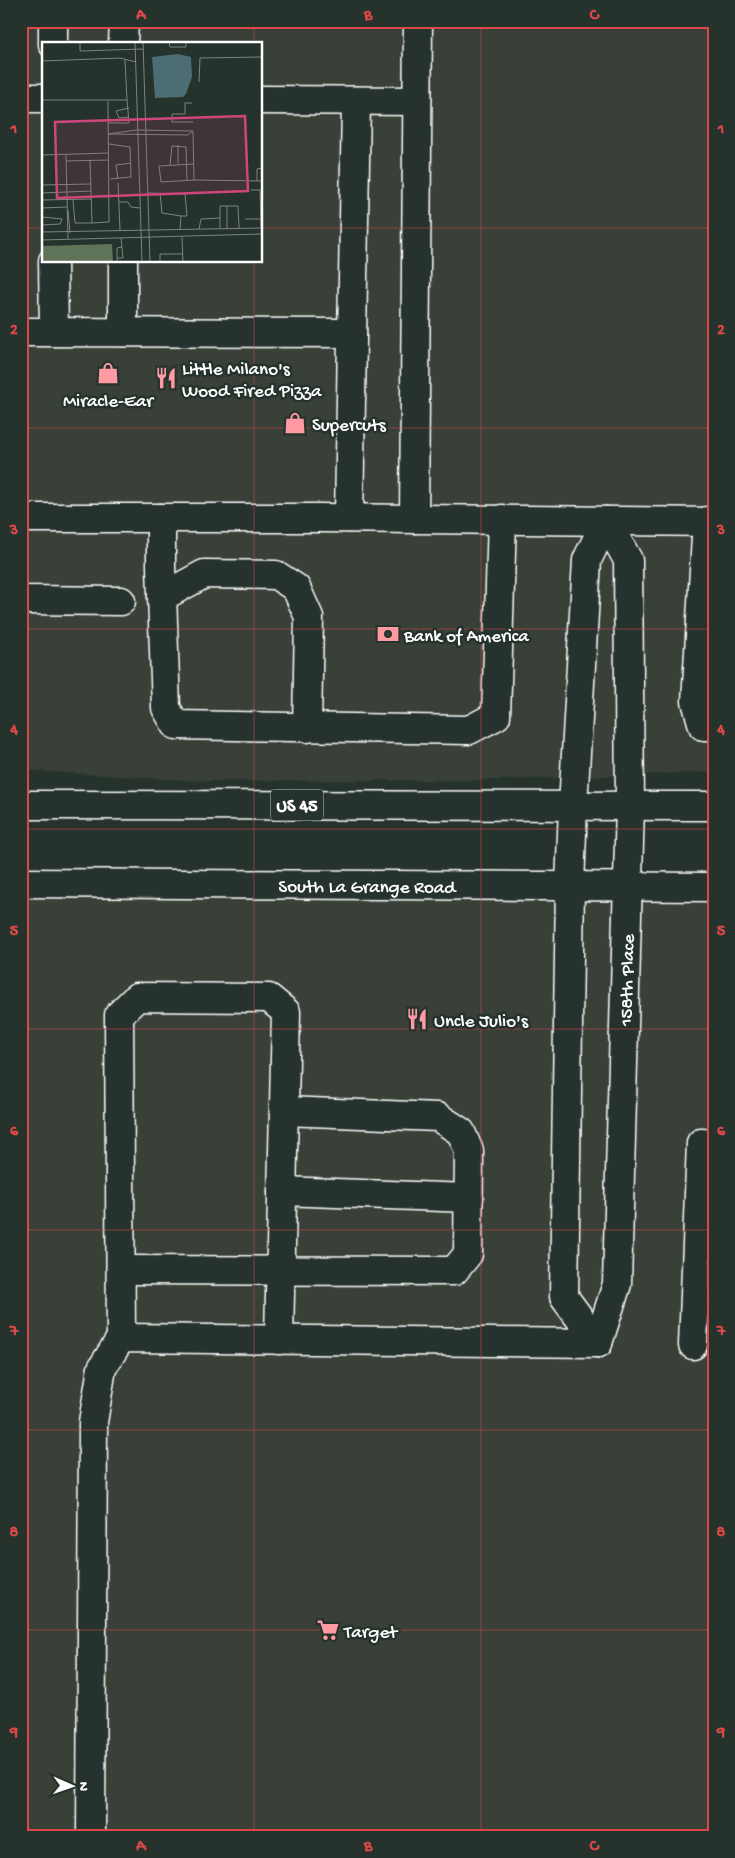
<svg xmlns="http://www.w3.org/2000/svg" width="735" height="1858" font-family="'Gochi Hand',sans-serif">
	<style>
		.built { fill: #393f37; fill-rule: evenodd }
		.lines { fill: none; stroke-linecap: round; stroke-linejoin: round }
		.minor-casing { stroke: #fff; stroke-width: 31 }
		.highway-casing { stroke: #fff; stroke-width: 31 }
		.minor { stroke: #26332d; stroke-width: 28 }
		.highway { stroke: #26332d; stroke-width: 28 }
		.grid { fill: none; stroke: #dc4848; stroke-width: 1; stroke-opacity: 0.55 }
		.labels { text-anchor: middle; stroke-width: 5; stroke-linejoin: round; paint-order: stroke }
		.shield { fill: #26332d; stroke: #bec2c0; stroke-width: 1 }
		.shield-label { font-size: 18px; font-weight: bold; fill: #fff }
		.poi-label { font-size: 19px; fill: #fff; stroke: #26332d; text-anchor: start }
		.street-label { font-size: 19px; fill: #fff; stroke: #26332d }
		.inset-road { fill: none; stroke: #7d8581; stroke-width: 1 }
		.view { fill: #ce467c; fill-opacity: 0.15; stroke: #ce467c; stroke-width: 2.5 }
		.inset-edge { fill: none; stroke: #fff; stroke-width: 2.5 }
		.neatline { fill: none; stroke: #dc4848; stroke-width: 2 }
		.grid-label { font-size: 16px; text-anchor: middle; font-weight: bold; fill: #dc4848 }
	</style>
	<rect width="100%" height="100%" fill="#26332d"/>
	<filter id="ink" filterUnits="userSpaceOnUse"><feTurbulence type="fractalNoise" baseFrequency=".02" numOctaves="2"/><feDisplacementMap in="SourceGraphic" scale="10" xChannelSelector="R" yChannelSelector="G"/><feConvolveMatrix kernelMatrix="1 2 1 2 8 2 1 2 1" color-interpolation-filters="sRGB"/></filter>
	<g filter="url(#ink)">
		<g class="built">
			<path d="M21,21h693v751l-212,8 -301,1 -180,-11zM44,44h217v217h-217z"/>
			<polygon points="21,891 714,893 714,1837 21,1837"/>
		</g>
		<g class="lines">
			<g class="minor-casing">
				<g id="minor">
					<polyline points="53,44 53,21"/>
					<polyline points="123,44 124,21"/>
					<polyline points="21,98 44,98"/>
					<polyline points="261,100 417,101"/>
					<polyline points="53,261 54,332"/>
					<polyline points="123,261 123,332"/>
					<polyline points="21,332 352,333"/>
					<polyline points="21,518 319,518 714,522"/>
					<polyline points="161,518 161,566 166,708 176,725 469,730 496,716 502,519"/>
					<polyline points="349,518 356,101"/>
					<polyline points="414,519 418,21"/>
					<polyline points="707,521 696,701 703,726 714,726"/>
					<polyline points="162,597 204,574 276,575 296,588 309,617 307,728"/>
					<polyline points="21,600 121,601"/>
					<polyline points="282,1191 469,1198"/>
					<polyline points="121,1270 454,1271 468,1254 469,1151 461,1132 438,1117 284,1111"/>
					<polyline points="121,1338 119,1015 137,997 269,998 286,1012 279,1340"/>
					<polyline points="598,1343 564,1297 570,886 573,806 587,560 606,521"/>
					<path id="s1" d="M598,1343l19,-59 13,-479 -2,-245 -22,-39"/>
					<polyline points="693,1345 701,1143 714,1144"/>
					<polyline points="91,1837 93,1422 102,1368 121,1338 598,1343"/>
				</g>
			</g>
			<g class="highway-casing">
				<g id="highway">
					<polyline points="21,805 714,806"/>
					<path id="s2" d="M21,883l693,4"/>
				</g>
			</g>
			<use href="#minor" class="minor"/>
			<use href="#highway" class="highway"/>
		</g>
	</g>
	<path class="grid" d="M254,21v23M481,21v1816M21,228h23M261,228h453M254,261v1576M21,428h693M21,629h693M21,829h693M21,1029h693M21,1230h693M21,1430h693M21,1630h693"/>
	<defs>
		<g id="shop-bare" transform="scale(1.725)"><path d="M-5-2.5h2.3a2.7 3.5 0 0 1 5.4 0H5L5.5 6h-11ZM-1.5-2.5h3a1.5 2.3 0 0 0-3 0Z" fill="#ff9aa2" stroke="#26332d" stroke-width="2.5" paint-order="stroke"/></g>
		<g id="restaurant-bare" transform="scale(1.725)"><path d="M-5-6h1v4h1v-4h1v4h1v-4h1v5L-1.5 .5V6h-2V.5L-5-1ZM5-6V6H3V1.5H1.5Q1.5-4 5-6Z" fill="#ff9aa2" stroke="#26332d" stroke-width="2.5" paint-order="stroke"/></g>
		<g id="bank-bare" transform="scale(1.725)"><path d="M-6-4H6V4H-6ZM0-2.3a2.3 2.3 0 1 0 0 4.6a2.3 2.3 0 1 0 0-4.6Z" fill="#ff9aa2" stroke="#26332d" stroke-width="2.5" paint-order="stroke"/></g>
		<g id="supermarket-bare" transform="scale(1.725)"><path d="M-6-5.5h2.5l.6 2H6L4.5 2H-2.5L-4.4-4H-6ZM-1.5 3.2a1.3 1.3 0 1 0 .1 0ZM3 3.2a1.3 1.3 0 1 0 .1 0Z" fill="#ff9aa2" stroke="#26332d" stroke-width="2.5" paint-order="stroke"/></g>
	</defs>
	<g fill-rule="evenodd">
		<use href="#shop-bare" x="108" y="373"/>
		<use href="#restaurant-bare" x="166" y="378"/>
		<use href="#shop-bare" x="295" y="423"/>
		<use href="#bank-bare" x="388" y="634"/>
		<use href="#restaurant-bare" x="417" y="1019"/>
		<use href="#supermarket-bare" x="328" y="1630"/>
	</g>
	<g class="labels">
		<rect class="shield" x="271" y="789.5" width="52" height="31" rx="4"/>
		<g class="shield-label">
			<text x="297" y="811">US 45</text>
		</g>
		<g class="poi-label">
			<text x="182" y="374">Little Milano's<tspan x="182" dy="22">Wood Fired Pizza</tspan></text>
			<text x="108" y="406" text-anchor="middle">Miracle-Ear</text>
			<text x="312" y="430">Supercuts</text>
			<text x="404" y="641">Bank of America</text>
			<text x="434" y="1026">Uncle Julio's</text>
			<text x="344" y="1637">Target</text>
		</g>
		<g class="street-label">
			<text dy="7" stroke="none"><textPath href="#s2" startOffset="346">South La Grange Road</textPath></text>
			<text dy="7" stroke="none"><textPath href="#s1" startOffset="366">158th Place</textPath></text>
		</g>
	</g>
	<g transform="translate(42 42)">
		<rect width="220" height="220" fill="#26332d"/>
		<path d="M70,202l1,18h-71v-16z" fill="#5e7357"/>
		<path d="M136,12l13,3 1,20 -6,17 -3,3 -28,1 -3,-41z" fill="#4c6d73"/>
		<path class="inset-road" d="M38,0v9l63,-2M93,0l7,220M101,0l7,220M127,0l1,5h16v-5M0,19l78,-3 16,4M157,40l1,-24 62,-1M0,58h85l-2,-40M150,61h-7v11h-13v8h21M87,66l-13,3 3,7 10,-1M66,81h21l-2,-23M151,89l1,49 68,1M66,92l80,1 5,-4M66,92l29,-4 56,1M67,102l21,3 1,30 -21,2M0,113l67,-2M24,113l2,84M48,118l2,63 17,-1 -1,-121M24,119l43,-1M136,122v-19M152,122l-35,2 2,16 33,-2M128,123l2,-19 14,1 1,34M76,137l-2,-14 15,-2M215,139v-12l5,-1M76,141l2,47M0,143l49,-1M209,148h9l1,38M0,151l49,-2M106,151l37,1 2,22h-6l-1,13M118,151l2,20 19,3M0,158l49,-1M31,158l2,23h17M77,160h9l3,5 9,1M185,164v22M0,166l25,-1M26,168l2,23M0,175l20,2 -2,5 -18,1M178,176v-12h18l1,22M203,177h16M157,187l2,-10 19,-1v10M0,190l220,-4M140,195l1,25M0,198l220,-6M75,216v-10l5,-1M75,220v-4h6l-2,-20M118,220v-8h23"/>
		<path class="view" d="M203,74l3,75 -191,7 -2,-76z"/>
		<rect width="220" height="220" class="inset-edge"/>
	</g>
	<rect width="735" height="1858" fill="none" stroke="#26332d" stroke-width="55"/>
	<g transform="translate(72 1786) rotate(92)" stroke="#26332d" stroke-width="4" paint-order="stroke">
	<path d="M0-4L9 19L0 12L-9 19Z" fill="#ffffff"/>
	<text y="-8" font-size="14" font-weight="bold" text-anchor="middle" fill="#ffffff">N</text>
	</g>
	<rect x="28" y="28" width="680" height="1802" class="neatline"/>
	<g class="grid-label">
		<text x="141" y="19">A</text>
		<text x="368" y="19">B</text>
		<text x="594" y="19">C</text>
		<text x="14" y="133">1</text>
		<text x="721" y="133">1</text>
		<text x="14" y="334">2</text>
		<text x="721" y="334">2</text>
		<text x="14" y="534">3</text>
		<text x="721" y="534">3</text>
		<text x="14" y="734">4</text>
		<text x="721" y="734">4</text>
		<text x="14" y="935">5</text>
		<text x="721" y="935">5</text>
		<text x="14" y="1135">6</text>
		<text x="721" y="1135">6</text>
		<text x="14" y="1335">7</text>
		<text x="721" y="1335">7</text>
		<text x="14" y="1536">8</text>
		<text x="721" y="1536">8</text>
		<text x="14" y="1736">9</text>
		<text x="721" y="1736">9</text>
		<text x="141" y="1850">A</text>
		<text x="368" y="1850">B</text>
		<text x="594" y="1850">C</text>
	</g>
</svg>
